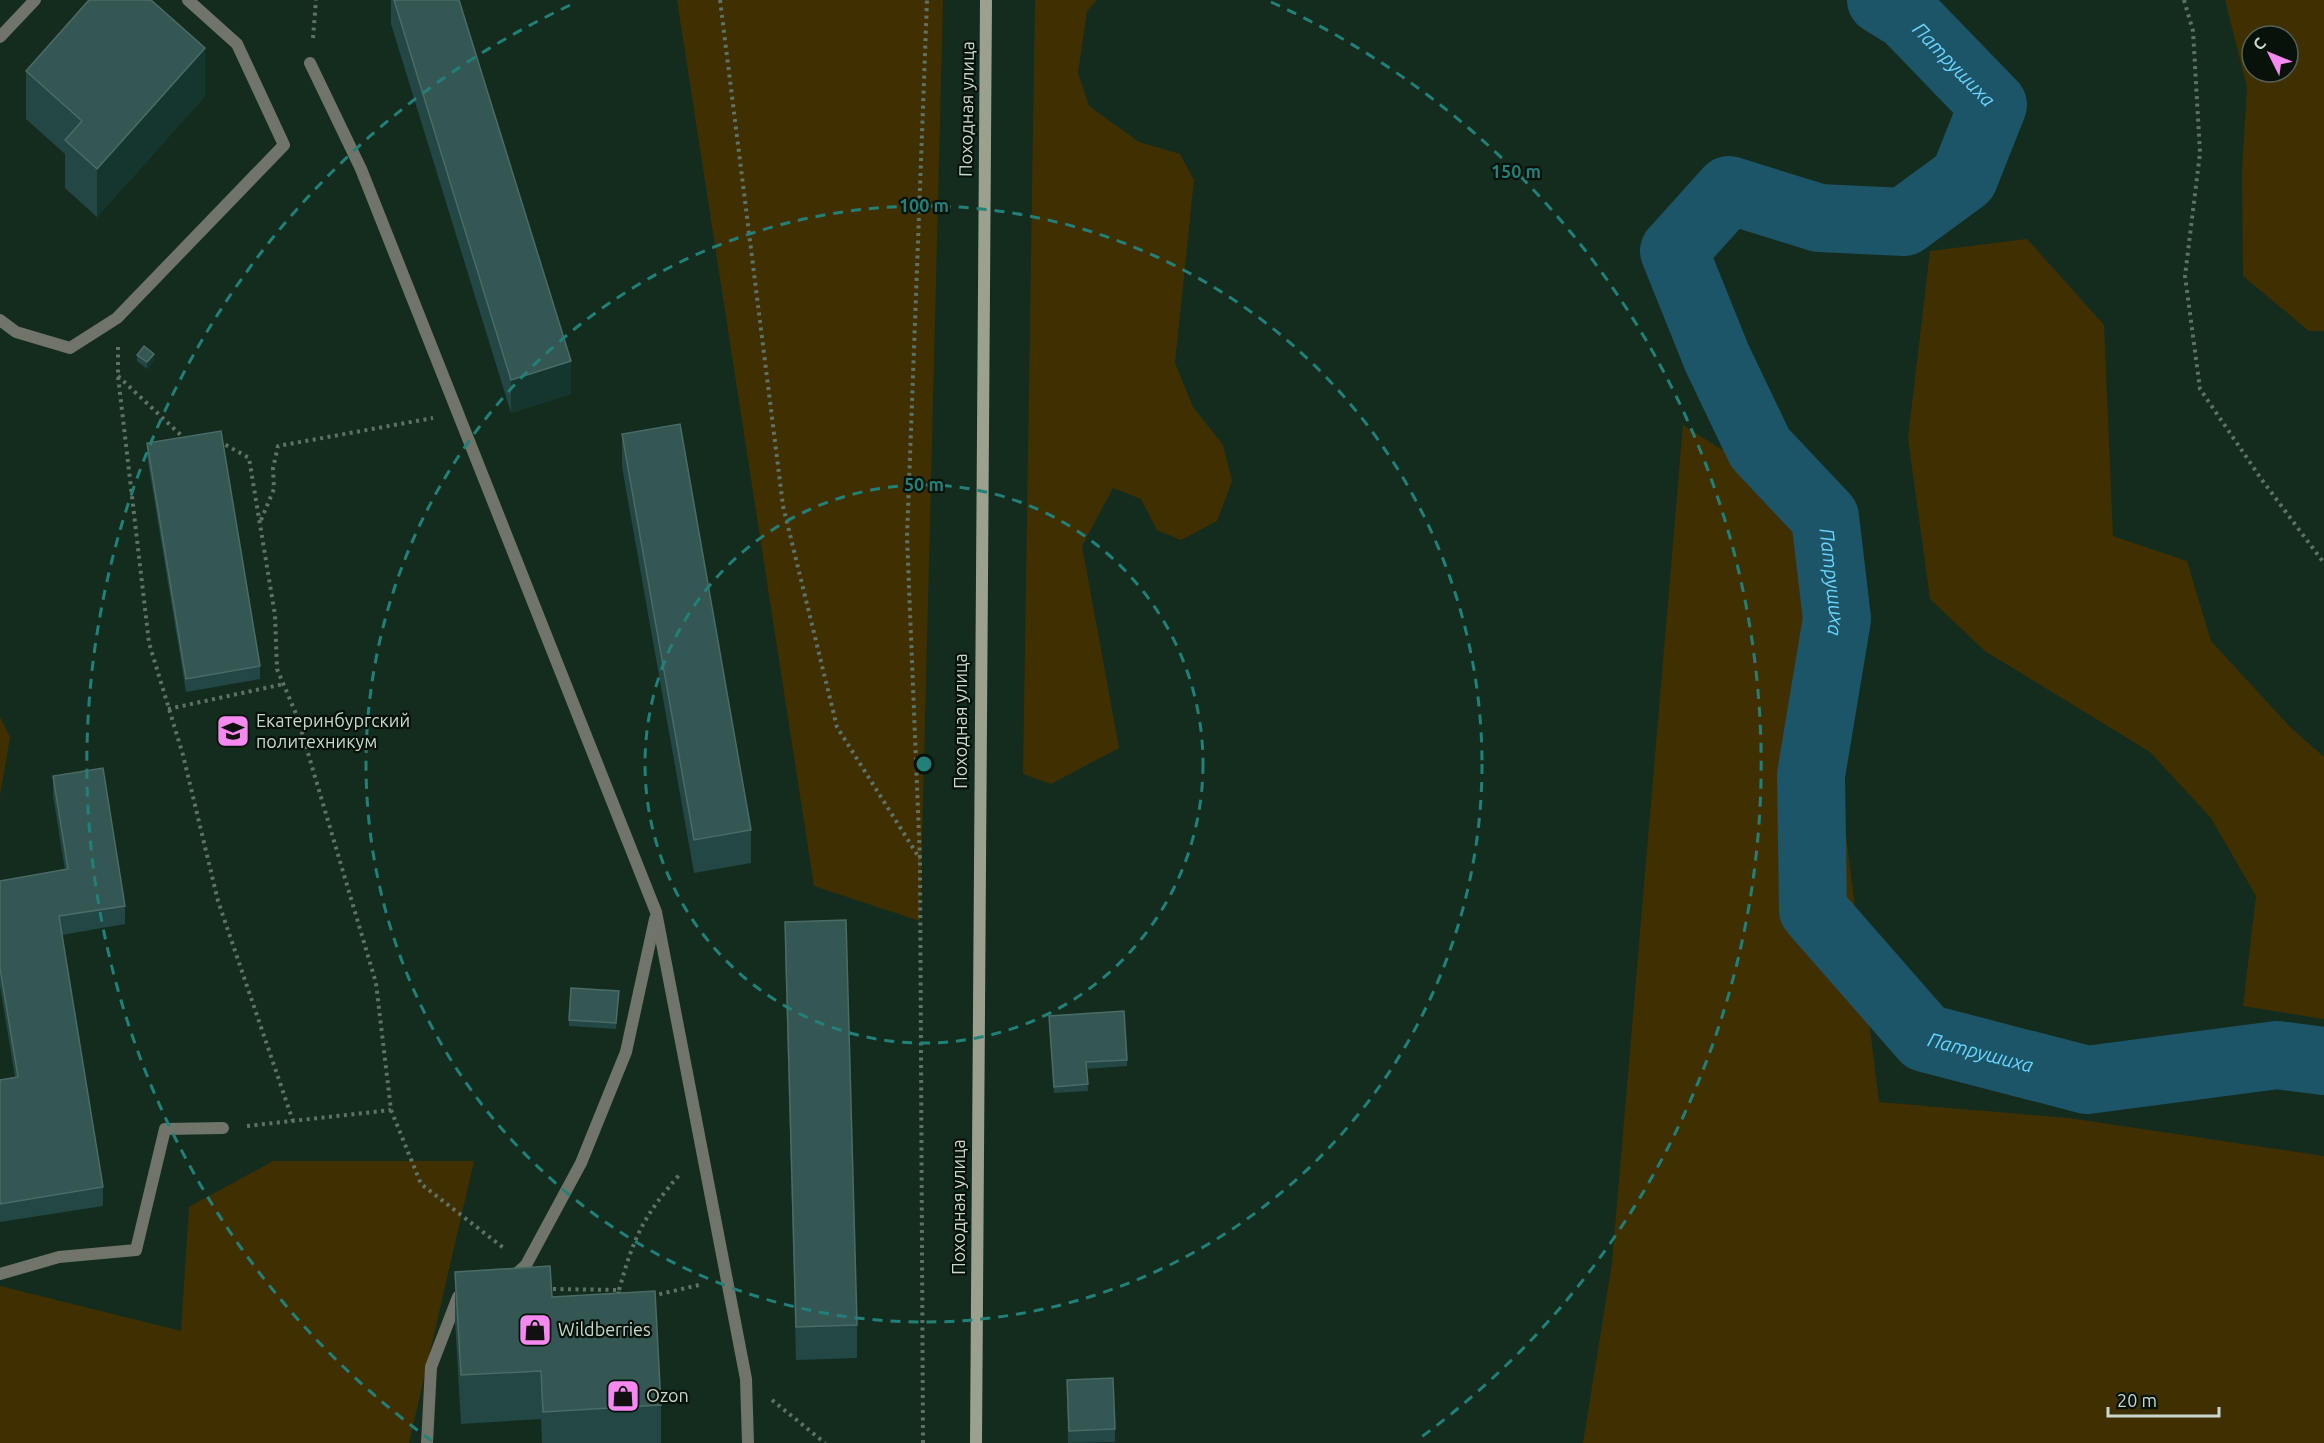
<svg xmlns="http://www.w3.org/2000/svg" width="2324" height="1443" font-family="Ubuntu,sans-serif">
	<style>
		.green { fill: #403001; fill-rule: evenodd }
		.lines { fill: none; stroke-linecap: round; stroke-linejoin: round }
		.river { stroke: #1c5468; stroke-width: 68 }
		.path { stroke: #5e7366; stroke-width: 4; stroke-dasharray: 3 4.5; stroke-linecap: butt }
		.service { stroke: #707469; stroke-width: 12 }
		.secondary { stroke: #9ba18e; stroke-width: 12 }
		.wall { fill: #224744 }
		.shaded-wall { fill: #14362f }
		.building { fill: #345753; stroke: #4b6b66; stroke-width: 1.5 }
		.ring { fill: none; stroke: #228078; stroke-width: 3; stroke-dasharray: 10 8 }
		.labels { text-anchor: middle; stroke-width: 4.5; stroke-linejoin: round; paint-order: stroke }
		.street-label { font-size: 18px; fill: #c9d8ce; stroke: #07120b }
		.poi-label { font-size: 18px; fill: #c9d8ce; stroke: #07120b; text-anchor: start }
		.water-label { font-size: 20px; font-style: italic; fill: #6ad3fb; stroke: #07120b }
		.centre { fill: #228078; stroke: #07120b; stroke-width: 3 }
		.ring-label { font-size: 18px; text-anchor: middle; font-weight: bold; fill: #228078; stroke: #07120b; stroke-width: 4.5; stroke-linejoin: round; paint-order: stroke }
	</style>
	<rect width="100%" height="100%" fill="#132c1e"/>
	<g class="green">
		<polygon points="677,0 943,0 920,921 814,886"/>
		<polygon points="1035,0 1097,0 1087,11 1078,73 1089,106 1139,142 1180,154 1194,180 1175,363 1193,407 1223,445 1232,481 1217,521 1181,540 1157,530 1141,499 1113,488 1082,546 1119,748 1051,784 1023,774"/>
		<path d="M2225,0h99v331h-15l-66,-55 -1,-106 5,-83zM2252,36h36v36h-36z"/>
		<polygon points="2027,239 2104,325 2113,536 2187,561 2211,641 2290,727 2324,757 2324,1019 2243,1006 2256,896 2211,818 2150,752 1985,651 1930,599 1908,438 1930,251"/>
		<polygon points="1683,425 1805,502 1879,1102 2069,1118 2324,1156 2324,1443 1583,1443 1612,1263"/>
		<polygon points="0,717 10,737 0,796"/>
		<polygon points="273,1161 474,1161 409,1443 0,1443 0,1286 181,1331 189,1207"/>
	</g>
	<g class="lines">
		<path class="river" id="s1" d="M1881,0l26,16 86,89 -29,73 -60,44 -85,-4 -90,-28 -55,61 43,107 43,90 65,69 12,102 -26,156 2,135 112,128 162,42 190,-25 47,6"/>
		<g class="path">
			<polyline points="720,0 783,506 837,727 920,859"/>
			<polyline points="2184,0 2193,31 2200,153 2185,276 2200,389 2262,480 2324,563"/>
			<polyline points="313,38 316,0"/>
			<polyline points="118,347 118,376 149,643 183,755 218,901 293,1121"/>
			<polyline points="118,376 185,439"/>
			<polyline points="219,441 249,458 275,615 277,669 297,716 376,983 391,1110 421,1184 505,1249"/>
			<polyline points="261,520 274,489 273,468 278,446 433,418"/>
			<polyline points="168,709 284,684"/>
			<polyline points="247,1126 391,1110"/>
			<polyline points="553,1289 619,1290 618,1298"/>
			<path d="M619,1290c15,-54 25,-75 62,-117"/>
			<polyline points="652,1296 703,1284"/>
			<polyline points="772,1400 825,1443"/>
			<polyline points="923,1443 920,860 907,537 927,0"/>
		</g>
		<g class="service">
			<polyline points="0,37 35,0"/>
			<polyline points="310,63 361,169 656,912 746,1379 748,1443"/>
			<polyline points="0,320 16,332 70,348 117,318 284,145 237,44 188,0"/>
			<polyline points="0,1274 59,1257 136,1250 165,1129 223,1128"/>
			<polyline points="512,1278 526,1265 581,1163 626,1052 655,919"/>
			<polyline points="427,1443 431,1367 458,1297 468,1298"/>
		</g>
		<polyline class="secondary" points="976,1443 986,0"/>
	</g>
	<g class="wall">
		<polygon points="391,0 459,0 571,394 511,413 391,24"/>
		<polygon points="26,71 205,96 97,217 65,188 65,154 26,119"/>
		<polygon points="137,355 154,361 147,369 137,361"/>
		<polygon points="622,434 751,830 751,863 694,873 622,467"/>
		<polygon points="147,443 260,666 260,679 186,692 147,456"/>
		<polygon points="53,776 125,906 125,924 62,935 103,1187 103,1206 0,1222 0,1080 15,1077 0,986 0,881 65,870 53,795"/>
		<polygon points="785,922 857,1325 857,1358 796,1360 785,955"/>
		<polygon points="619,991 616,1029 569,1026 569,1020"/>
		<polygon points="1049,1022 1127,1060 1127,1066 1087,1069 1088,1091 1054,1093"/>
		<polygon points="455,1272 552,1297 661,1405 661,1443 542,1443 541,1419 461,1424 455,1320"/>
		<polygon points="1067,1380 1115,1429 1115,1442 1068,1443"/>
	</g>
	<g class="shaded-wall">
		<polygon points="205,48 205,96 97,217 97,169"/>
		<polygon points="154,354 154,361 147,369 147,362"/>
		<polygon points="571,361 571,394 511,413 511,380"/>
	</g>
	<g class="building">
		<polygon points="89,0 151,0 205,48 97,169 65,140 82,121 26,71"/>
		<polygon points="394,0 459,0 571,361 511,380"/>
		<polygon points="144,346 154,354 147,362 137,355"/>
		<polygon points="680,424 751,830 694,840 622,434"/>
		<polygon points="221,431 260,666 186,679 147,443"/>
		<polygon points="103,768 125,906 59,916 103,1187 0,1204 0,1080 18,1077 0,968 0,881 68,869 53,776"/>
		<polygon points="846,920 857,1325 796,1327 785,922"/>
		<polygon points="571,988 619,991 616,1023 569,1020"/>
		<polygon points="1124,1011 1127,1060 1086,1062 1088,1084 1054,1087 1049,1016"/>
		<polygon points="550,1266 552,1297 655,1291 661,1405 543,1412 541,1371 461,1375 455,1272"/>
		<polygon points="1113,1378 1115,1429 1069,1431 1067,1380"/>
	</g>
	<g class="ring">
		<circle cx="924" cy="764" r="279"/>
		<circle cx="924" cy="764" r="558"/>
		<path d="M432 1441A837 837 0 0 1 577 2M1271 2A837 837 0 0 1 1416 1441"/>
	</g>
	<defs>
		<g id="university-square" transform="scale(1.725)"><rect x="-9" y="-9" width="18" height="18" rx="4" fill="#f589ef" stroke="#07120b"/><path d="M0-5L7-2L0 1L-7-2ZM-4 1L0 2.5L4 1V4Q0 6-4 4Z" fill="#111"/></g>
		<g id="shop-square" transform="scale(1.725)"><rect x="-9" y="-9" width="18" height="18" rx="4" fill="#f589ef" stroke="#07120b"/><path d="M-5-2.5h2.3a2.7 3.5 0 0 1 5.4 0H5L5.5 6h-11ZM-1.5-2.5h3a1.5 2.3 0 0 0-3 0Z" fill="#111"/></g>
	</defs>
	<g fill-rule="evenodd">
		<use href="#university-square" x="233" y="731"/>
		<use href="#shop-square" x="535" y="1330"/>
		<use href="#shop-square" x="623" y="1396"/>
	</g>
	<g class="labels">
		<g class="street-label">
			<text transform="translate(967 109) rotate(-89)" y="6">Походная улица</text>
			<text transform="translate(961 721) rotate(-90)" y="6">Походная улица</text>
			<text transform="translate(959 1207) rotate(-90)" y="6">Походная улица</text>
		</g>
		<g class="poi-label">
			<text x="256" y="727">Екатеринбургский<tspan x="256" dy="21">политехникум</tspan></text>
			<text x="558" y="1336">Wildberries</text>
			<text x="646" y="1402">Ozon</text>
		</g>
		<g class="water-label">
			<text dy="7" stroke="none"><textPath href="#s1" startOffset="98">Патрушиха</textPath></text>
			<text dy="7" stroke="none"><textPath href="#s1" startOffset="944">Патрушиха</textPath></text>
			<text dy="7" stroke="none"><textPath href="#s1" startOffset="1502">Патрушиха</textPath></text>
		</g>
	</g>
	<circle cx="924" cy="764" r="9" class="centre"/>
	<g class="ring-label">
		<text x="1516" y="178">150 m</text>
		<text x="924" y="212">100 m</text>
		<text x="924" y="491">50 m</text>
	</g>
	<g transform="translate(2270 54) rotate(313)"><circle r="28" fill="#07120b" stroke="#556159" stroke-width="1.5"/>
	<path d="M0-4.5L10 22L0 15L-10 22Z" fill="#f589ef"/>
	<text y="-9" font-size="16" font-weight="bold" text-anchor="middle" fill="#c9d8ce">С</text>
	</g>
	<path d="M2108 1407v9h111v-9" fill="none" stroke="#c9d8ce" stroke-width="3"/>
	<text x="2117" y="1407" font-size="18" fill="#c9d8ce" stroke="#07120b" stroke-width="4.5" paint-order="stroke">20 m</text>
</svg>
